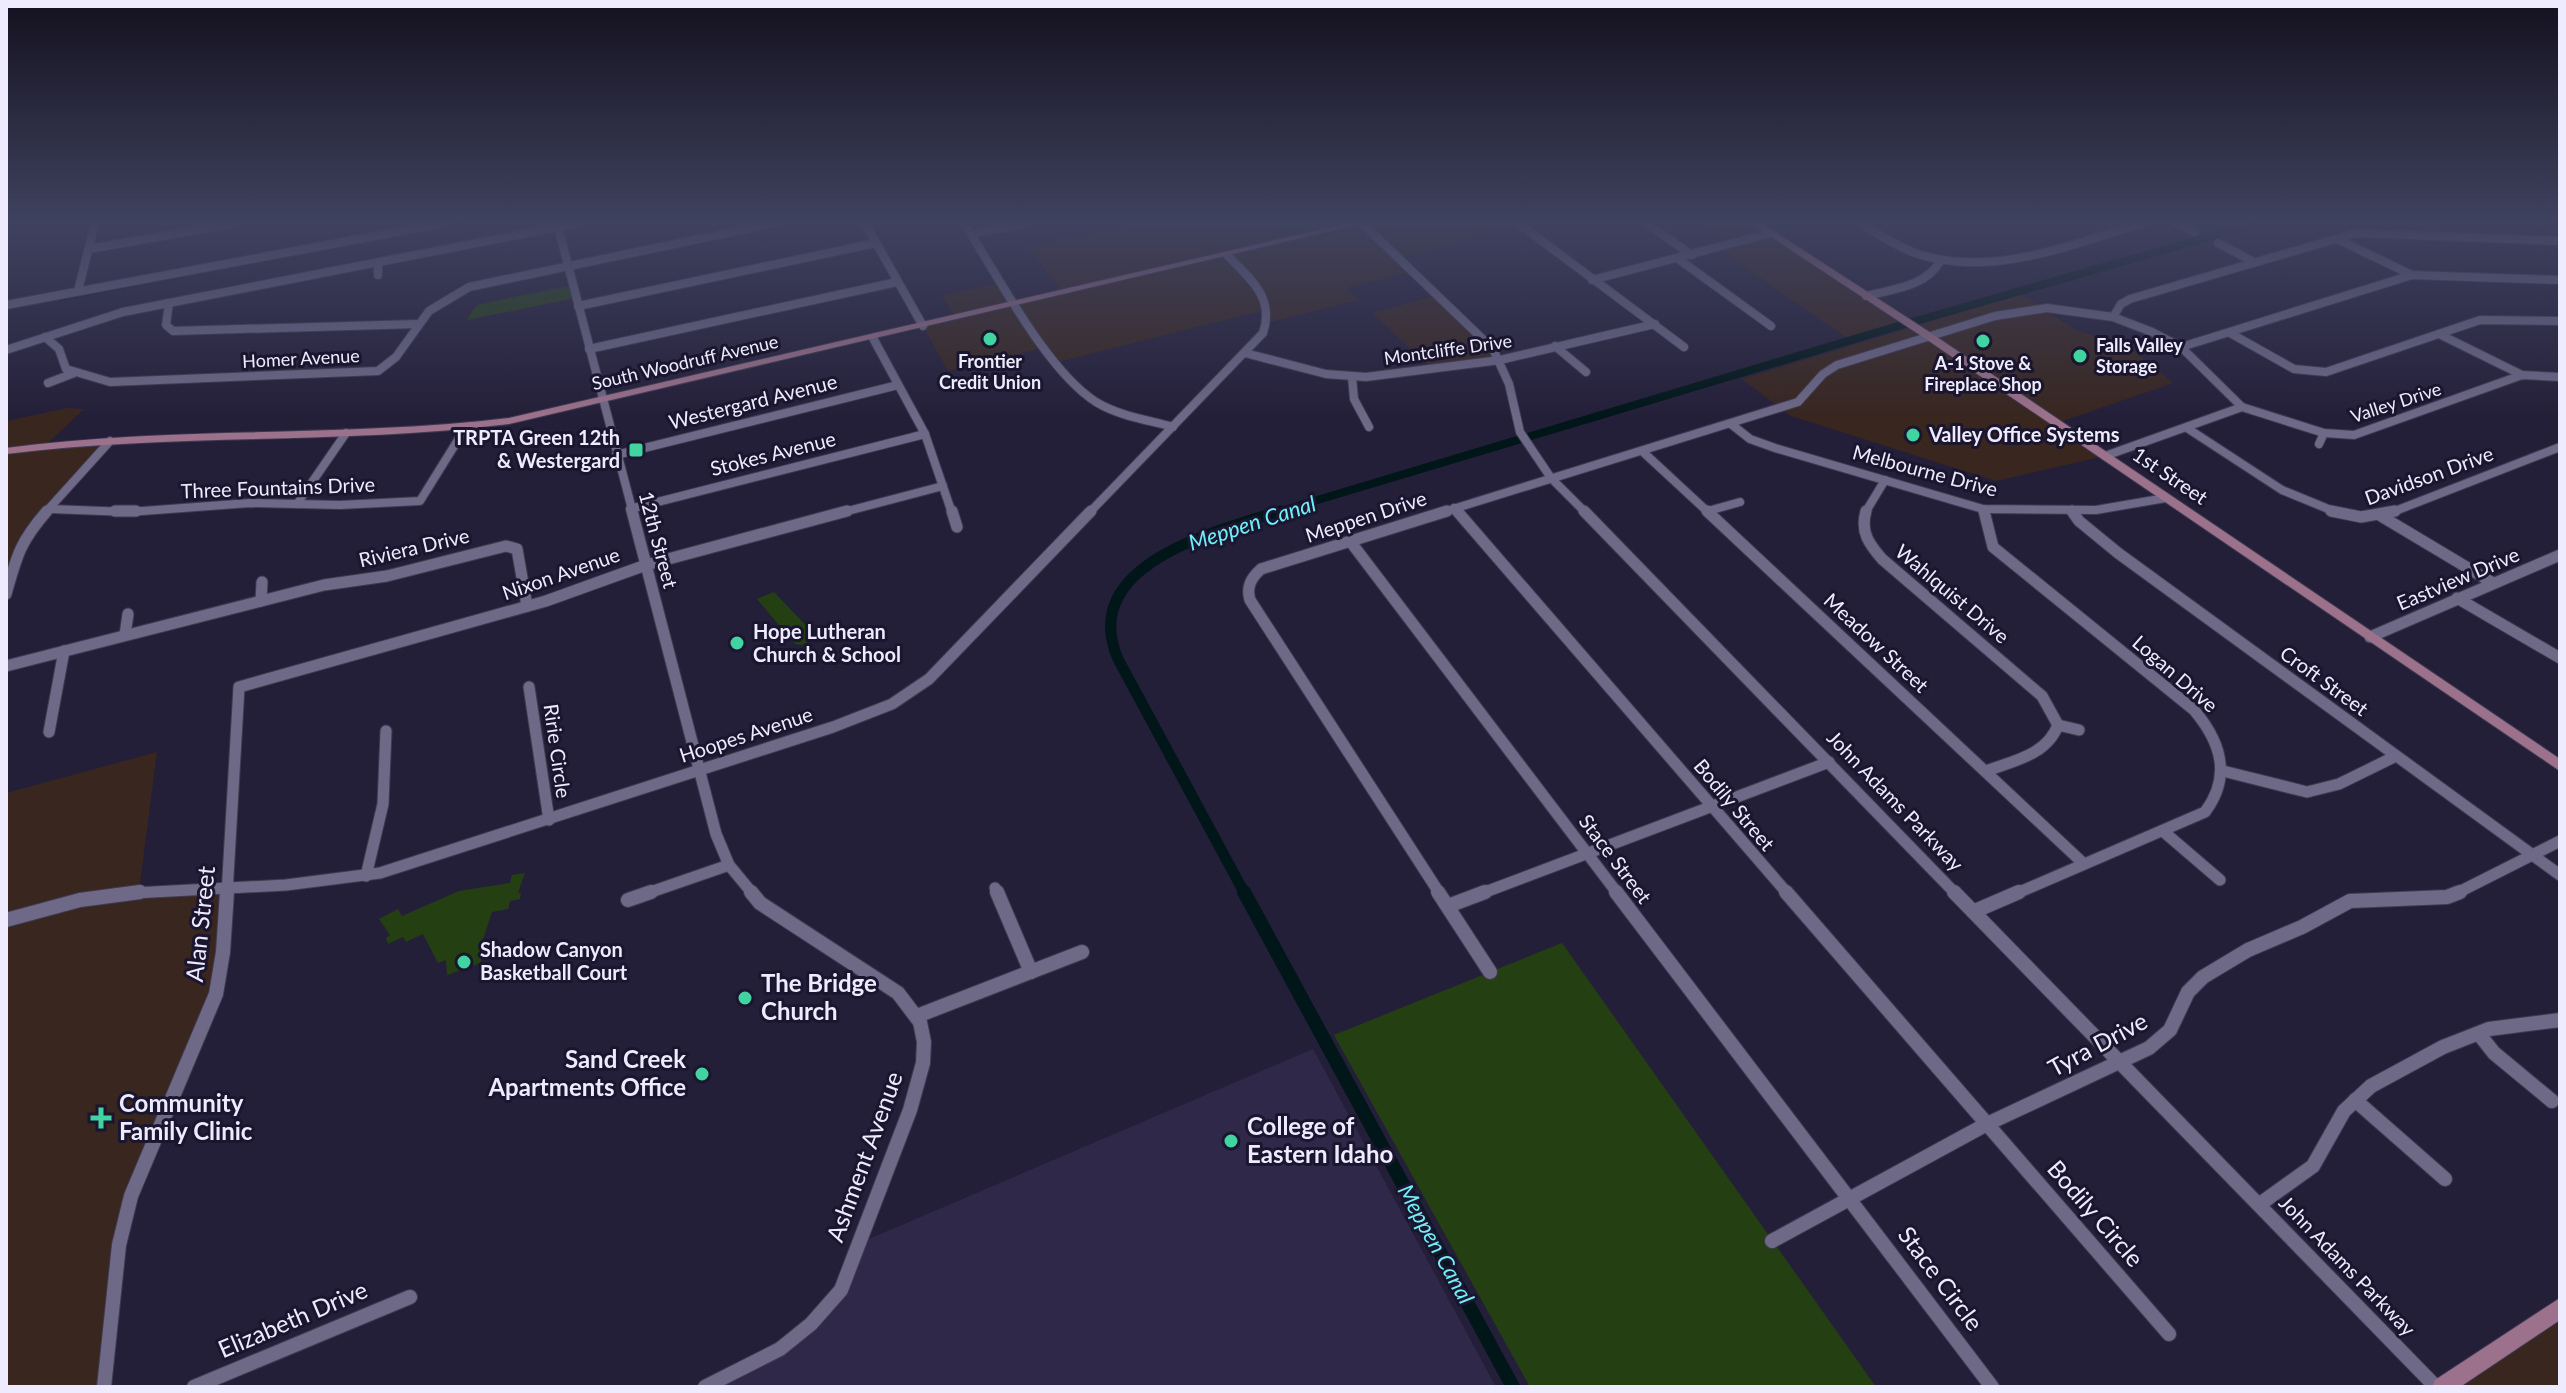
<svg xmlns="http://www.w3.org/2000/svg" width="2566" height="1393" font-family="Lato,sans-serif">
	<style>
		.commercial { fill: #38261f }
		.built { fill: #2f2848 }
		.green { fill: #244012 }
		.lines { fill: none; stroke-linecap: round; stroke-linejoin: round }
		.stream { stroke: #001618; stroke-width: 2 }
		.canal-far2 { stroke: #001618; stroke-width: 8 }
		.canal-far1 { stroke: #001618; stroke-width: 11 }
		.canal { stroke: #001618; stroke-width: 14 }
		.minor-far2-casing { stroke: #3f3a50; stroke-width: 10 }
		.minor-far1-casing { stroke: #3f3a50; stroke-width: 13 }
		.minor-casing { stroke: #3f3a50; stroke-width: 16 }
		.major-casing { stroke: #3f3a50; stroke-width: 2 }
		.minor-far2 { stroke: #6d6987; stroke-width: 8 }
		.minor-far1 { stroke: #6d6987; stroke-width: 11 }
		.minor { stroke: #6d6987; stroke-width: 14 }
		.major { fill: #9c718b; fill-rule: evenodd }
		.poi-dot { fill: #42d4a0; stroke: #1b162f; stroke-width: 3 }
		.labels { text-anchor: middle; stroke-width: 6; stroke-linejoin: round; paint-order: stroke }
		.far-poi-label { font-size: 18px; font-weight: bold; fill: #edebfd; stroke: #1b162f }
		.far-street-label { font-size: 18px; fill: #edebfd; stroke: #1b162f }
		.street-label { font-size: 20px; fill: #edebfd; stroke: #1b162f }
		.poi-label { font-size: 20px; font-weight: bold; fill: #edebfd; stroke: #1b162f; text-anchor: start }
		.water-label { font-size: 22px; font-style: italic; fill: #71eff9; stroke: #1b162f }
		.near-street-label { font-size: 24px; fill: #edebfd; stroke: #1b162f }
		.near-poi-label { font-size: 24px; font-weight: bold; fill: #edebfd; stroke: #1b162f; text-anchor: start }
	</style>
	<rect width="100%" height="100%" fill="#241f39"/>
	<g class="commercial">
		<polygon points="1138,223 1518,223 1523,227 1401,257 1414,271 1346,288 1358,300 1267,323 1268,309 1058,362 1047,347 948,371 923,326 956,318 942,296 1003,282 1018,304 1063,293 1028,247"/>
		<polygon points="1700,223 1755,223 1904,321 1847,338 1717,248 1731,244"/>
		<polygon points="2021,294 2074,329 2130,348 2173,383 2057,423 2105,456 1996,481 1791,416 1742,379"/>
		<polygon points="1439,295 1500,360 1432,369 1372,313"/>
		<polygon points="67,408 84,409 47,444 110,441 25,536 6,591 6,421"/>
		<polygon points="157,752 139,891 228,886 216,994 131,1196 104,1387 6,1387 6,793"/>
		<polygon points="2560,1308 2560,1387 2442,1387"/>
	</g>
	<polygon class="built" points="1313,1049 1496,1387 705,1387 822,1315 862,1242"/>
	<g class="green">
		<polygon points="572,285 576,298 467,320 475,307 481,304"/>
		<polygon points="774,592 814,634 805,645 795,644 757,599"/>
		<polygon points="525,873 518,893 521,893 520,899 510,901 508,909 492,912 480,948 481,963 447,975 446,960 438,963 423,934 406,942 403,937 388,944 386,938 390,935 379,919 398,909 402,916 459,891 510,883 512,875"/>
		<polygon points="1562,943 1876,1387 1530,1387 1334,1035"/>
	</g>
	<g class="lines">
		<g class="stream">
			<polyline points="444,227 465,223"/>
			<polyline points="59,300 295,255"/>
		</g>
		<polyline class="canal-far2" points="1274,513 1898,326 2258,223"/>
		<path class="canal-far1" d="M1245,894l-127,-235c-41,-95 99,-128 162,-148"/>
		<polyline class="canal" points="1244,892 1513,1387"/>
		<g class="minor-far2-casing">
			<g id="minor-far2">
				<polyline points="557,223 633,513"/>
				<polyline points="865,223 923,326"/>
				<path d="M964,223c33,51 82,147 132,179 23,14 52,18 77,25"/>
				<polyline points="1362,223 1493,349 1509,384 1520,432 1551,478 1586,513"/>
				<polyline points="1518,223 1684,347"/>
				<polyline points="1646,223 1692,255"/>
				<path d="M1861,223c19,12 38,25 60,32 75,22 151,-11 222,-32"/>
				<polyline points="2177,223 2195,232"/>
				<polyline points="972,234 1028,223"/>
				<polyline points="2337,239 2412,275"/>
				<polyline points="2218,243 2254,262"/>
				<polyline points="89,249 236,223"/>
				<polyline points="1677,258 1771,326"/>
				<polyline points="378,263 378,275"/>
				<polyline points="1592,280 1771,233"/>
				<polyline points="78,291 95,223"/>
				<path d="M1866,296c27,-7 60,-9 75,-36"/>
				<polyline points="169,303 166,325 173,331 417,324"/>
				<polyline points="6,305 445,223"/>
				<polyline points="578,306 876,243"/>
				<polyline points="2113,317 2121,304 2130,299 2356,233 2560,241"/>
				<polyline points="2230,333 2294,369 2326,372 2480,320 2560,321"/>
				<polyline points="2439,334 2522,375"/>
				<polyline points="45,337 59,349 66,369 110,382 378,371 396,357 429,311 469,287 775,223"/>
				<polyline points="873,338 925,434 952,513"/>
				<polyline points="1555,346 1586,372"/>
				<polyline points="2181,347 2412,275 2560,280"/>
				<polyline points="589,349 897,282"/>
				<polyline points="6,350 123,312 579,223"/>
				<polyline points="1245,353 1326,374 1366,377 1500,360 1655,324"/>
				<polyline points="1352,377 1354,399 1369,427"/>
				<polyline points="48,383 74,373"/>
				<polyline points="1731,424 1750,439 1775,448 1983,509 2096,510 2166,498"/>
				<polyline points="2187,428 2282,490 2338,513"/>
				<polyline points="2319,444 2324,433"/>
				<polyline points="1642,451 1709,513"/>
				<polyline points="616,455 898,385"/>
				<polyline points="2105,456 2242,407 2324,433 2354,435 2522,375 2560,377"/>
				<polyline points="297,504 346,433"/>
				<polyline points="1454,508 1459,513"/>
				<polyline points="50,509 129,512 250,503 340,505 420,501 466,427"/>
				<polyline points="630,509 925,434"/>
				<polyline points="1983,509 1984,513"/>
				<polyline points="1708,511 1740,502"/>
				<polyline points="2072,511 2074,513"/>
				<polyline points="45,513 110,441"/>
				<polyline points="840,513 943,486"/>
				<path d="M1089,513l174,-180c12,-36 -13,-54 -36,-78"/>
				<polyline points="1440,513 1798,402 1823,374 1837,365 1995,316 2047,308 2113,317 2152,332 2181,347 2242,407"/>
				<polyline points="1865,513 1885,480"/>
				<polyline points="2390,513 2560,447"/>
			</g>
		</g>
		<g class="minor-far1-casing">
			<g id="minor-far1">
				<polyline points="115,511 136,511"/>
				<polyline points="632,511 716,834 729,865 753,894"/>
				<polyline points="952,511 957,527"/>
				<polyline points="1457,511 1788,894"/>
				<polyline points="1584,511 1956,894"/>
				<polyline points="1707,511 2084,864"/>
				<path d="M1866,511c-6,21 3,33 16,48l160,137 16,29c-11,30 -45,36 -72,46"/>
				<path d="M1984,511l9,36 201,163c27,32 38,66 11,102l-190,82"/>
				<polyline points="2072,511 2079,521 2118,553 2560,875"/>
				<polyline points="2331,511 2361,517 2395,511"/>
				<polyline points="2381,516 2493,583"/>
				<polyline points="1350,541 1618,894"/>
				<path d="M6,594c11,-39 14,-52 41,-83"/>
				<polyline points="2457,598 2560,658"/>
				<polyline points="261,601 262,582"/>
				<polyline points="125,635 128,614"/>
				<polyline points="2370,637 2560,555"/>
				<polyline points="6,666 324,585 387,576 506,546 517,549 527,606"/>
				<polyline points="529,687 549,820"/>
				<polyline points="2058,725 2079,730"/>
				<polyline points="49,732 64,651"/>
				<polyline points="2223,771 2307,792 2339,784 2394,757"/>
				<polyline points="2164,832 2220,880"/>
				<polyline points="366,876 383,804 386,731"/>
				<polyline points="995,888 998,894"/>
				<polyline points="115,894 286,885 380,873 833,727 892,704 929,679 1091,511"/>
				<polyline points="227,894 239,687 546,601 646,565 847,511"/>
				<polyline points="645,894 729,865"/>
				<path d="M1440,894l-190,-294c-4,-13 1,-22 11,-31l186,-58"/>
				<polyline points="1480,894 1829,762"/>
				<polyline points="2455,894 2560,841"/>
			</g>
		</g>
		<g class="minor-casing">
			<g id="minor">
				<polyline points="997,892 1031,972"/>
				<polyline points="1438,892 1490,972"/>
				<polyline points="1616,892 1992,1387"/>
				<polyline points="1786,892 2169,1334"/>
				<polyline points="1954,892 2436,1387"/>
				<polyline points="628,900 651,892"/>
				<polyline points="1448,906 1485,892"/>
				<polyline points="1975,911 2019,892"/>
				<polyline points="6,920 80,900 140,892"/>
				<polyline points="917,1016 1082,952"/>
				<polyline points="2479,1034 2494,1053 2552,1101"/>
				<polyline points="2355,1100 2445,1179"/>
				<polyline points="2260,1204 2313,1166 2344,1111 2371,1086 2443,1047 2489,1029 2560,1020"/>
				<polyline points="1772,1241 1985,1125 2149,1048 2170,1030 2188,992 2203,977 2248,950 2302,927 2350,901 2447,897 2460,892"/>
				<polyline points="104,1387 119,1245 131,1196 216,994 223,952 227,892"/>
				<polyline points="194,1387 410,1297"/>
				<polyline points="705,1387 780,1349 811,1324 841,1290 910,1110 923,1063 924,1042 920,1022 898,993 760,903 751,892"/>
			</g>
		</g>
		<g class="major-casing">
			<g id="major">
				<path d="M1349,223h16l-856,201c-167,21 -336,9 -503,30v-6c167,-22 336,-10 503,-30z"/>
				<polygon points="1750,223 1761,223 1931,333 2560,759 2560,771 1923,337"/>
				<polygon points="2560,1298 2560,1320 2460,1387 2432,1387 2435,1380"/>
			</g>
		</g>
		<use href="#minor-far2" class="minor-far2"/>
		<use href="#minor-far1" class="minor-far1"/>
		<use href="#minor" class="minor"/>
		<use href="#major" class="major"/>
	</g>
	<linearGradient id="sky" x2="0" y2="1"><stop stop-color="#14111f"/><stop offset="0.53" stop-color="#3f425f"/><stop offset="1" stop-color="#3f425f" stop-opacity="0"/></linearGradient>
	<rect width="2566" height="418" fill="url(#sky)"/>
	<g class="poi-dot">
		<circle cx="990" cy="339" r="8"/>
		<circle cx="1983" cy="341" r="8"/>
		<circle cx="2080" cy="356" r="8"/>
		<circle cx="1913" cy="435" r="8"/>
		<rect x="628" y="442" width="16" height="16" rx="4"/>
		<circle cx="737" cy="643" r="8"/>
		<circle cx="464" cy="962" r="8"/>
		<circle cx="745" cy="998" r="8"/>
		<circle cx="702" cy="1074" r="8"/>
		<path d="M97 1106h8v8h8v8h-8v8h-8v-8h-8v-8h8z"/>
		<circle cx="1231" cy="1141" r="8"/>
	</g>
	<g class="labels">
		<g class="far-poi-label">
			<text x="2096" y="352" text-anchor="start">Falls Valley<tspan x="2096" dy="21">Storage</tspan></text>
			<text x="990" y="368">Frontier<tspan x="990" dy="21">Credit Union</tspan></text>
			<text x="1983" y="370">A-1 Stove &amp;<tspan x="1983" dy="21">Fireplace Shop</tspan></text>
		</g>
		<g class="far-street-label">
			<text transform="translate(1448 350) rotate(-8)" y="6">Montcliffe Drive</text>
			<text transform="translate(301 359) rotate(-3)" y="6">Homer Avenue</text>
			<text transform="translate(685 363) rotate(-13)" y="6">South Woodruff Avenue</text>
			<text transform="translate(2396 403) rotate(-18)" y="6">Valley Drive</text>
		</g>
		<g class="street-label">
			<text transform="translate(753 402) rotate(-14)" y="7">Westergard Avenue</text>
			<text transform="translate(773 454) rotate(-14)" y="7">Stokes Avenue</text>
			<text transform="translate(1925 471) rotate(15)" y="7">Melbourne Drive</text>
			<text transform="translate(2170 476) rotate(34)" y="7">1st Street</text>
			<text transform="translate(2429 476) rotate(-20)" y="7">Davidson Drive</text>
			<text transform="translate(278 488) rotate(-2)" y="7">Three Fountains Drive</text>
			<text transform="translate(1366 517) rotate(-18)" y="7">Meppen Drive</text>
			<text transform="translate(658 540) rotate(75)" y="7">12th Street</text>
			<text transform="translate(414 548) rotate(-13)" y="7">Riviera Drive</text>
			<text transform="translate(561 574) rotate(-19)" y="7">Nixon Avenue</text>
			<text transform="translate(2458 579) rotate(-23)" y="7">Eastview Drive</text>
			<text transform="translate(1952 594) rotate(40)" y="7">Wahlquist Drive</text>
			<text transform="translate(1876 643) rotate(43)" y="7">Meadow Street</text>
			<text transform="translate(2175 674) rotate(41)" y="7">Logan Drive</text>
			<text transform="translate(2324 681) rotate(36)" y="7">Croft Street</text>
			<text transform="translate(746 735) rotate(-18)" y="7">Hoopes Avenue</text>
			<text transform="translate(557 751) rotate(82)" y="7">Ririe Circle</text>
			<text transform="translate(1895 801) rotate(46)" y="7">John Adams Parkway</text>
			<text transform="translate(1734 805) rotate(50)" y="7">Bodily Street</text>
			<text transform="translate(1615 859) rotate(53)" y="7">Stace Street</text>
			<text transform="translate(2347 1266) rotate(46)" y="7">John Adams Parkway</text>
		</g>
		<g class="poi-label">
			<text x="1929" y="442">Valley Office Systems</text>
			<text x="620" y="445" text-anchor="end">TRPTA Green 12th<tspan x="620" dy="23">&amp; Westergard</tspan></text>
			<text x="753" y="639">Hope Lutheran<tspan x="753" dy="23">Church &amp; School</tspan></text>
			<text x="480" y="957">Shadow Canyon<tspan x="480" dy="23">Basketball Court</tspan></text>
		</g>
		<g class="water-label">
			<text transform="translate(1252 523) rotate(-18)" y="8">Meppen Canal</text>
			<text transform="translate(1436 1244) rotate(61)" y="8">Meppen Canal</text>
		</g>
		<g class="near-street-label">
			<text transform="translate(201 924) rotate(-84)" y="8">Alan Street</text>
			<text transform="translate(2098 1045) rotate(-28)" y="8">Tyra Drive</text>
			<text transform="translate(865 1157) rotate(-70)" y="8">Ashment Avenue</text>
			<text transform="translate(2095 1214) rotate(49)" y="8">Bodily Circle</text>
			<text transform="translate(1940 1279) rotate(53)" y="8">Stace Circle</text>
			<text transform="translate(293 1320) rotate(-23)" y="8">Elizabeth Drive</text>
		</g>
		<g class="near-poi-label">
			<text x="761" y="992">The Bridge<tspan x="761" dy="28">Church</tspan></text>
			<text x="686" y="1068" text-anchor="end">Sand Creek<tspan x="686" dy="28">Apartments Office</tspan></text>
			<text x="119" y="1112">Community<tspan x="119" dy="28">Family Clinic</tspan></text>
			<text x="1247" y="1135">College of<tspan x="1247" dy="28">Eastern Idaho</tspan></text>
		</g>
	</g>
	<rect width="2566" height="1393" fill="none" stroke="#edebfd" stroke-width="16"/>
</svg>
